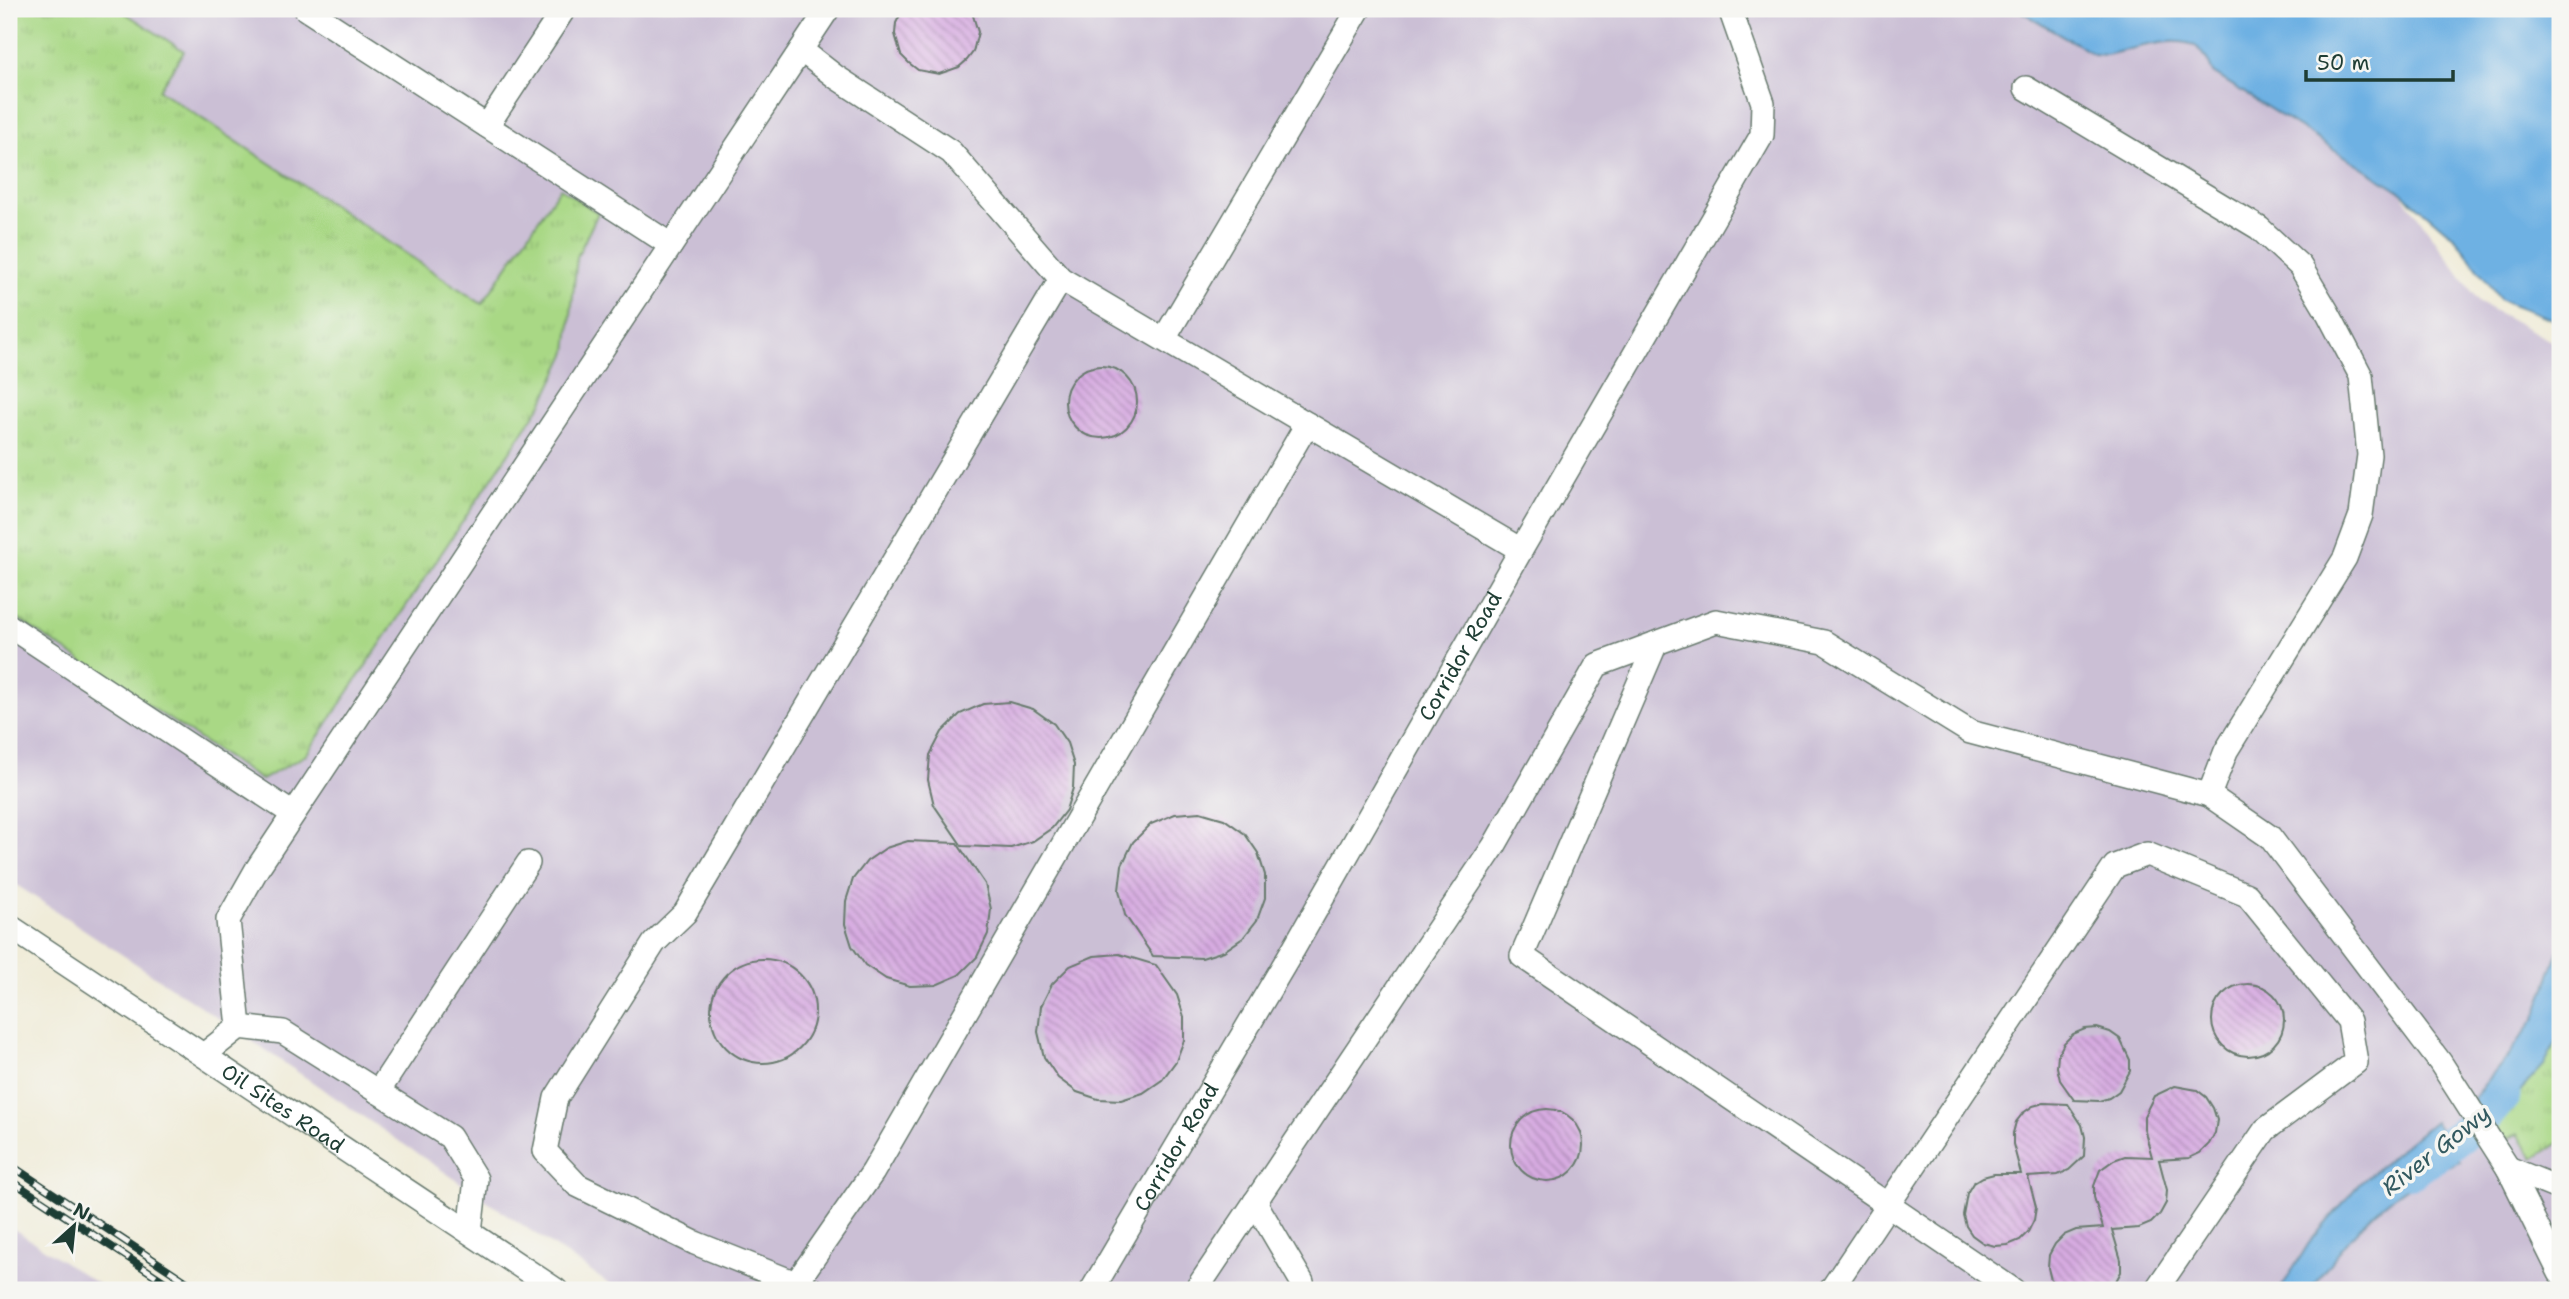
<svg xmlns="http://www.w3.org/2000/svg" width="2569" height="1299" font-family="'Shantell Sans',sans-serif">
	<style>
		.industrial { fill: #cbbfd5 }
		.grass { fill: url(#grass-tufts); stroke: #648a5c; stroke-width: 2 }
		.water { fill: #6eb1e3; stroke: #46778c; stroke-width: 2 }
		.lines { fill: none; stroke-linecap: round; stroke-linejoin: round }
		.river { stroke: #6eb1e3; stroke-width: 35 }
		.building { fill: url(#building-back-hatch) }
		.minor-casing { stroke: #687a6e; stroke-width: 26 }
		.minor { stroke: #fff; stroke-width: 23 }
		.rail-casing { stroke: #1f3d34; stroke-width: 8 }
		.rail { stroke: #f6f6f2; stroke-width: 5; stroke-dasharray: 16; stroke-linecap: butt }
		.labels { text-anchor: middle; stroke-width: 7; stroke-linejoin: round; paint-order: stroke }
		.street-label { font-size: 21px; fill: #1f3d34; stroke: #f6f6f2 }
		.water-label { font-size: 23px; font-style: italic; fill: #335a60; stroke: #f6f6f2 }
	</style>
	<defs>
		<pattern id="grass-tufts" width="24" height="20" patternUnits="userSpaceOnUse" patternTransform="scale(1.75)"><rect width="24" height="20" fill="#a9d885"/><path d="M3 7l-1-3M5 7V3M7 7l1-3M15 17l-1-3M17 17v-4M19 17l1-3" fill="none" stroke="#91ba73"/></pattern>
		<pattern id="building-back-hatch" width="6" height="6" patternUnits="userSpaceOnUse" patternTransform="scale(1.75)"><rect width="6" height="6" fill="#d7abe1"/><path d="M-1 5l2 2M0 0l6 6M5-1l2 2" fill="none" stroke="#ae8cb7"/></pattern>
	</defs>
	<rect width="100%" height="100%" fill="#f6f6f2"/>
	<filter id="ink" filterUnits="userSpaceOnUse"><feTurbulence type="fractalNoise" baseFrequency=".0143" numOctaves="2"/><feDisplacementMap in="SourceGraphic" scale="14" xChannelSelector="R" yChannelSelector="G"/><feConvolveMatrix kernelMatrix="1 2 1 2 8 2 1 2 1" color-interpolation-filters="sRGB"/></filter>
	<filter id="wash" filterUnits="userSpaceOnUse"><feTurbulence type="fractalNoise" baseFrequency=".00686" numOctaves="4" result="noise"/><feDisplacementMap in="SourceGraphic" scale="28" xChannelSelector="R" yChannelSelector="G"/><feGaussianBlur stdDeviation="1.57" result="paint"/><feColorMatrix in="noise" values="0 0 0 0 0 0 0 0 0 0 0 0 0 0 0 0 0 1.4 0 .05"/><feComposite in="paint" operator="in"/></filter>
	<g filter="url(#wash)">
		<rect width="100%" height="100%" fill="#f0ecd9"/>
		<g class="industrial">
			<polygon points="9,9 2017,9 2094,54 2106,55 2176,40 2197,47 2208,61 2213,73 2400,191 2480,303 2560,346 2560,1290 618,1290 215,1016 9,880"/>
			<polygon points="9,1226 107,1290 9,1290"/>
		</g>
		<g class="grass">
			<polygon points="9,9 119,9 184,51 159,90 482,304 560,188 598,213 577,257 567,352 543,402 306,755 261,780 9,613"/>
			<polygon points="2560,1034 2560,1142 2534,1159 2517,1134 2504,1141 2491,1123 2544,1065"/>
		</g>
		<g class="water">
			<path d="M2017,9h543v313l-59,-22 -45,-61 -56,-48 -187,-118c-3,-8 -7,-18 -14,-24 -18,-17 -70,1 -93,6l-12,-1z"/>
			<polygon points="2560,947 2560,1034 2544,1065 2491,1123 2473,1098 2509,1055 2535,1018"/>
			<path d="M2434,1121l26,40c-72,26 -106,69 -150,129h-30l29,-47 50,-59z"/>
		</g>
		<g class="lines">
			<polyline class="river" points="2412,1171 2481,1121 2503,1095"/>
		</g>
		<g id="blocks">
			<g class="building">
				<polygon points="903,9 971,9 978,32 973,52 967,60 959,67 939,74 918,70 909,63 901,55 895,34 896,23"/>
				<circle cx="1101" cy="402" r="36"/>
				<polygon points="1009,702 1033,709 1054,724 1067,743 1074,765 1073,788 1066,810 1052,828 1033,841 1011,848 962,846 934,805 928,780 930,755 942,732 960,714 983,704"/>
				<polygon points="1200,812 1224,819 1245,834 1258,853 1265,875 1265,898 1257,920 1243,938 1224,951 1202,958 1153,956 1125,915 1119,890 1122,865 1133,842 1151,824 1175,814"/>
				<polygon points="908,841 957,843 985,884 991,909 988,934 977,957 959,975 936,985 910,986 886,979 865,965 852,946 845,924 846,901 853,879 867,861 886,848"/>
				<polygon points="1119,954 1156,965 1177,995 1184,1017 1184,1040 1176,1061 1162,1080 1143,1093 1121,1100 1098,1099 1077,1092 1058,1078 1044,1057 1038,1032 1041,1006 1052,984 1070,966 1094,956"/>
				<circle cx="763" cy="1011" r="52"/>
				<circle cx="2248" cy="1020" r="36"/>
				<polygon points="2097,1028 2110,1032 2120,1039 2130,1060 2130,1071 2119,1091 2109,1098 2099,1101 2074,1100 2060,1080 2057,1067 2058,1055 2064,1043 2073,1034 2085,1029"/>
				<polygon points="2175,1086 2197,1090 2206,1097 2213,1108 2217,1120 2215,1133 2209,1144 2200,1153 2189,1158 2159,1160 2167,1190 2166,1203 2160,1214 2151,1223 2139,1228 2112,1230 2121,1260 2121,1272 2111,1290 2058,1290 2051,1280 2048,1268 2049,1255 2055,1244 2064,1235 2076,1230 2103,1228 2094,1197 2094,1186 2100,1170 2114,1160 2125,1156 2152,1157 2144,1128 2144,1116 2154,1096"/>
				<polygon points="2044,1103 2068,1104 2082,1125 2085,1137 2084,1156 2069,1170 2058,1175 2028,1177 2036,1207 2034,1220 2028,1232 2020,1240 2008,1245 1995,1246 1983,1243 1972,1235 1966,1226 1963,1215 1967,1193 1973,1183 1983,1177 1994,1174 2021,1174 2013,1144 2013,1133 2016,1122 2023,1113 2033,1106"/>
				<circle cx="1547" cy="1145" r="36"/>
			</g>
		</g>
	</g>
	<g filter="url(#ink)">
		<use href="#blocks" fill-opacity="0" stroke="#687a6e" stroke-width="2"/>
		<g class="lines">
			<g class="minor-casing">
				<g id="minor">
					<polyline points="306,9 671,245"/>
					<polyline points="801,50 836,77 951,152 1061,279 1521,550"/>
					<polyline points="2026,88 2259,228 2300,266 2328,313 2361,376 2369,455 2361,515 2345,558 2226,751 2209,795"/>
					<polyline points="487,126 564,9"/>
					<polyline points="1164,339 1359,9"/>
					<polyline points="9,626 293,814"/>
					<polyline points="1656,643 1522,956 2013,1290"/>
					<path id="s1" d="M9,926l547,364"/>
					<polyline points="239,1027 228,920 257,869 828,9"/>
					<polyline points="205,1054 239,1027 283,1032 450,1137 476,1179 470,1232"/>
					<polyline points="378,1092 528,863"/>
					<polyline points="2508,1168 2560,1189"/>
					<polyline points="1255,1202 1302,1282 1303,1290"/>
					<polyline points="796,1283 873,1172 1307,424"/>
					<polyline points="813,1290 695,1243 577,1185 545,1151 556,1098 654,943 685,913 1061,279"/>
					<path id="s2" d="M1092,1290l202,-342 227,-398 241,-415 1,-32 -33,-94"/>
					<polyline points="1196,1290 1494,846 1597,665 1716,621 1824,642 1970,732 2209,795 2270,837 2440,1062 2508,1168 2560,1273"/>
					<polyline points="1831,1290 2115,866 2147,854 2247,895 2349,1021 2356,1062 2265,1130 2156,1290"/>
				</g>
			</g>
			<use href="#minor" class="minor"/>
			<g class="rail-casing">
				<g id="rail">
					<polyline points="9,1164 199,1290"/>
					<polyline points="9,1179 177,1290"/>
				</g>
			</g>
			<use href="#rail" class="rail"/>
		</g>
	</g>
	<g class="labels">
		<g class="street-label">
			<text dy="7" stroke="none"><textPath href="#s2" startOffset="733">Corridor Road</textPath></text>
			<text dy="7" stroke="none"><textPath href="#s1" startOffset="329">Oil Sites Road</textPath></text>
			<text dy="7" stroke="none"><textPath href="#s2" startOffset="166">Corridor Road</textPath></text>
		</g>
		<g class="water-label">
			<text transform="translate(2436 1150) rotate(-38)" y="8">River Gowy</text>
		</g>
	</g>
	<rect width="2569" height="1299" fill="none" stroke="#f6f6f2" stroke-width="35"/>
	<g transform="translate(74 1226) rotate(27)" stroke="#f6f6f2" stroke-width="5" paint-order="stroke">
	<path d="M0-5L12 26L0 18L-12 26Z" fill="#1f3d34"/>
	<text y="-10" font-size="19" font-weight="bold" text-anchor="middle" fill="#1f3d34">N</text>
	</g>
	<path d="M2306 70v10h147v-10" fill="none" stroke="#1f3d34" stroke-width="3.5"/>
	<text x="2317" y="70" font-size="21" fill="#1f3d34" stroke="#f6f6f2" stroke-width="5" paint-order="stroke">50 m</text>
</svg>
